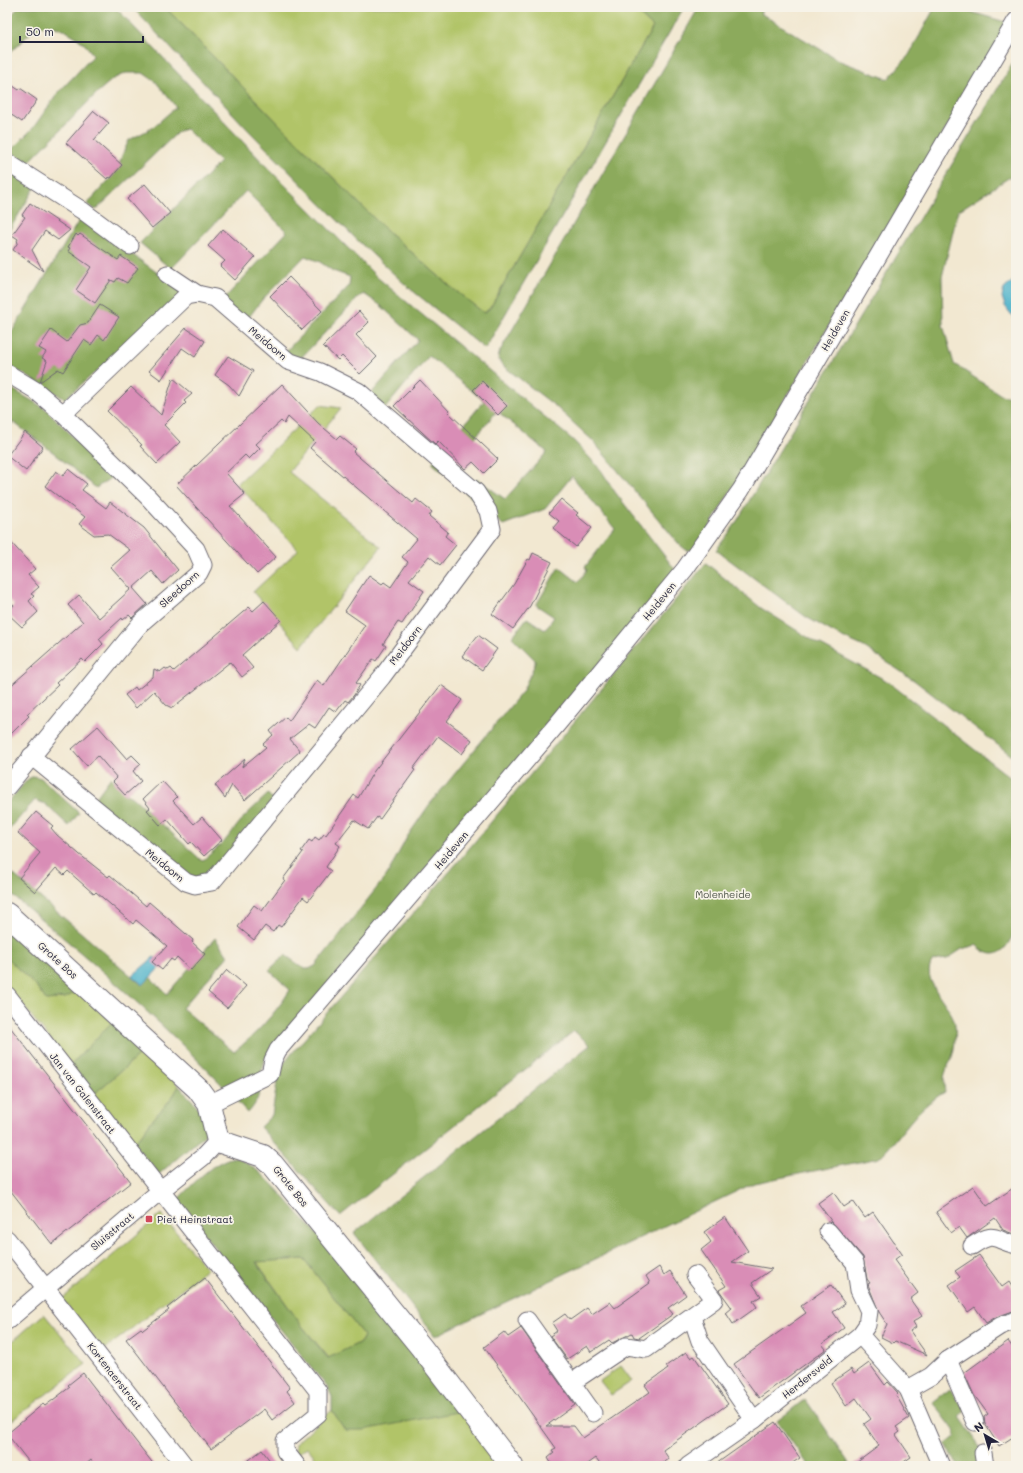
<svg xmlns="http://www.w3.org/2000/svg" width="1023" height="1473" font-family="Mali,sans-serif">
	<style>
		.green { fill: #b1c468; stroke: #6a7352 }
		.forest { fill: #8caa5c; stroke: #57664c; fill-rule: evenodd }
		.water { fill: #4db3cb; stroke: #386a83 }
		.building { fill: #d98db6 }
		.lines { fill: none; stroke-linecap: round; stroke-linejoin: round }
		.minor-casing { stroke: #6b6770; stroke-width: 19 }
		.tertiary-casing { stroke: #6b6770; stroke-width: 24 }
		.minor { stroke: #fff; stroke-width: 17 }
		.tertiary { stroke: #fff; stroke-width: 22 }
		.poi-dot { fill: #d1495b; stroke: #f7f3e8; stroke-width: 1.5 }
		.labels { text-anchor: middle; stroke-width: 3.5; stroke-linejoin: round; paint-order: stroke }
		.street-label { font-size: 10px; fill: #22223b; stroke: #f7f3e8 }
		.park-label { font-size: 10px; fill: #4d5348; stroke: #f7f3e8 }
		.poi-label { font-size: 10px; fill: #22223b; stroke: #f7f3e8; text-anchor: start }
	</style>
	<rect width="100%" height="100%" fill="#f7f3e8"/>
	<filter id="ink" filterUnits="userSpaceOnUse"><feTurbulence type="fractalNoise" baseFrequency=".025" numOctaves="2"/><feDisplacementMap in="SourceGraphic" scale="8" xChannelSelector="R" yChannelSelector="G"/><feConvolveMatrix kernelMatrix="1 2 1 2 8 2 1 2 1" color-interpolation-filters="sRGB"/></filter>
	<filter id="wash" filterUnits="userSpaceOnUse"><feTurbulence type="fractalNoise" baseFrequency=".012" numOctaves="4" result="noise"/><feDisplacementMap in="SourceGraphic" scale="16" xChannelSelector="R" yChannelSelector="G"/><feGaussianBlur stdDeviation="0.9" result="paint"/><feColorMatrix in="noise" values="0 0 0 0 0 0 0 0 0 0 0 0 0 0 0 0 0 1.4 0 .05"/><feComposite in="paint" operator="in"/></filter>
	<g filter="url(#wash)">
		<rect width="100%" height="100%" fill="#f2e8d1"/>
		<g class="green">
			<polygon points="165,7 632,7 653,27 490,308 484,314 451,287 383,227 281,126"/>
			<polygon points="320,405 341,408 289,472 381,547 301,647 253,592 298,550 237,484"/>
			<polygon points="7,958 36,986 46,1000 65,998 78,991 112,1022 71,1065 7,986"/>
			<path d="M144,1051l35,35c-9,17 -18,23 -29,37 -6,8 -9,14 -17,20l-39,-49z"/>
			<polygon points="161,1214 207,1269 103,1351 62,1299"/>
			<polygon points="304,1259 364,1336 361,1342 329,1358 302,1326 256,1261"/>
			<polygon points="44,1314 86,1364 7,1424 7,1346"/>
			<polygon points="621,1366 632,1381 611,1395 600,1381"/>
			<polygon points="332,1410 345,1430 462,1411 504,1466 322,1466 307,1447 296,1454 295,1444"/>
		</g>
		<g class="forest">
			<path d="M19,7h96l149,157 114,114 196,163 27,29 14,22 62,80 -412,488c-9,21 1,34 -17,53 -73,-81 -157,-153 -241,-222v-22l135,116 8,-8 17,17 48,-56 13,18 -46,52 52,44c20,-16 42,-39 56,-62l-21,-20 16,-15 17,12 7,2 6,-3 72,-91 20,-38 22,-32 93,-113 13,-28v-4l-23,-23 15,-19 18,12 9,-13 -18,-12 23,-38 19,15 9,-12 -2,-3 30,-38 -43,-53 -27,33 -42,16 -39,-34 13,-12 28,20 42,-47 -50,-41 -52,63 -13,-11 52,-62 -55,-45 -52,62 -16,-13 57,-65 -38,-35 -16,-11 -4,2 -64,67 -12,-10 65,-67 1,-9 -17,-6 -13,-9 -15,-6 -43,44 -16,21 -24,-20 65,-69 -41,-41 -75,78 -31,-26 80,-81 -34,-33 -7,2 -83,79 -9,-6 30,-33 6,-18 6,-13 23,-12 24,-21 -20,-25 -13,-9h-17l-13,6 -14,12 -71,72 -18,-12 23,-23 25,-35 35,-37c-6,-15 -38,-37 -55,-28 -10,5 -22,20 -31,27v-36z"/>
			<polygon points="132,7 165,7 281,126 383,227 451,287 484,313 490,308 653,27 632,7 680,7 683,9 485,349 408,287 357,240 252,134"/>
			<polygon points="699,7 764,7 760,13 840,61 888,79 909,55 935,7 954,7 1009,23 695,551 686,550 679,544 592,440 555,406 502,365 498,358 500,351"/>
			<polygon points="1016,58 1016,173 958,211 942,277 943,325 954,364 1001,395 1016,398 1016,759 915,681 864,647 838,635 806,617 716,550 734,526"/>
			<polygon points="10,172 36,186 7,234 7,177"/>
			<polygon points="81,217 185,293 65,399 7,364 7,333 13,330"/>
			<polygon points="7,386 46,409 112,477 96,488 54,453 13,422 7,430"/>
			<path d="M706,563l55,45 56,35 70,38 129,101 -1,149c-10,21 -19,32 -39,14l-14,4 -15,10 -14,2c-14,18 15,41 21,59 3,9 1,28 -2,37 -1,5 -5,9 -6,14 -3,7 -2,14 -1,21 -32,18 -41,42 -66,66l-125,25 -319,153 -81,-103 236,-188 -16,-14 -234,185 -80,-89 12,-12 6,-39 3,-9 12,-15 164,-189z"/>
			<polygon points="34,776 41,778 79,813 69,826 45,804 35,800 7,832 7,803 28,779"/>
			<polygon points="111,777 124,793 134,798 202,861 224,842 244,817 268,794 278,806 227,873 186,881 94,800"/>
			<polygon points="7,929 78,991 65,998 46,1000 36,986 7,958"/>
			<polygon points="112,1022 144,1051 94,1094 71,1065"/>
			<path d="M179,1086l31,34 -3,13 -48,41 -26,-31c8,-6 11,-12 17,-20 11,-14 20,-20 29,-37z"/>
			<path d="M235,1157c25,10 45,36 63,56 59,62 110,131 164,198l-98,19h-19l-13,-20v-13l-4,-9 -149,-185 -1,-4c16,-16 35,-38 57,-42zM304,1259l60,77 -3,6 -33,16 -26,-32 -46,-64z"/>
			<polygon points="950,1389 965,1410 960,1417 981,1448 980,1466 959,1466 945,1445 956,1436 954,1430 933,1402"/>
			<polygon points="805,1399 808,1403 851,1466 809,1466 777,1421"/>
		</g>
		<g class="water">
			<polygon points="1016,267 1016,321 1005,306 1002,297 1004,289 1013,281"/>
			<polygon points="154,957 163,964 143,985 132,976"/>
		</g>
		<g id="blocks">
			<g class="building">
				<polygon points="7,82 19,90 20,88 37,100 22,122 7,112"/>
				<polygon points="94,111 109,123 94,140 122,165 111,178 108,177 107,179 66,143"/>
				<polygon points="145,184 170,213 152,228 127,199"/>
				<polygon points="30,203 70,230 58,240 45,231 32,250 43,271 13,250 18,242 17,241 18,239 12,235 25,217 22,215"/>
				<polygon points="223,229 255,257 235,280 220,266 225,261 208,246"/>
				<polygon points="76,234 78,236 80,234 118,260 121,256 138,268 127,283 118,278 115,282 111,280 95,303 76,290 91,267 68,251 70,248 68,247"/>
				<polygon points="289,277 322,311 302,330 270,296"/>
				<polygon points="100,305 119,317 104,340 98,335 91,345 84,340 63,372 58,369 40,382 47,361 42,358 46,352 39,348 51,330 67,342 80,325 88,323"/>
				<polygon points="359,311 369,322 356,335 377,357 360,374 342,356 338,360 323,346"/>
				<polygon points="186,328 205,341 195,357 182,348 161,380 149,371"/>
				<polygon points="228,356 253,371 239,396 229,385 215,375"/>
				<polygon points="173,378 192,394 184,401 186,403 164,425 180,442 157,464 140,446 142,445 107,411 131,387 161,415"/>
				<polygon points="420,380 450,412 449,413 498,459 484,473 473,462 465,469 438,441 435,444 394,406"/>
				<polygon points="482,381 507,406 498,415 473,390"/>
				<polygon points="282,384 318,423 337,439 340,436 356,449 353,452 413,503 416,499 432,512 429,516 448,532 445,536 456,545 440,565 429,556 409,580 424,591 402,624 398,622 383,644 386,646 376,661 373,659 356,683 360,685 354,695 348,702 345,700 336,712 329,707 315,728 309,724 290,739 300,751 245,800 232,785 225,798 215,785 245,759 242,767 266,747 263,744 273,735 270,731 286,717 289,721 317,680 324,686 365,625 345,611 369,575 382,584 384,582 391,587 408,562 402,557 417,539 310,448 315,442 288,417 284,424 281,421 256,444 260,448 249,459 245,455 226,473 245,494 230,506 276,557 257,574 176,485"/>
				<polygon points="25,432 43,447 26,471 7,456"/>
				<polygon points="68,469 87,484 82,490 106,508 110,502 144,528 178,570 163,584 152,571 133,588 147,604 132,618 129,615 123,620 122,618 99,639 103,644 85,662 82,659 56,683 58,685 27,714 29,716 7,738 7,689 83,622 68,605 79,595 99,618 131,589 111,567 130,550 108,534 94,535 79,524 85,517 45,486 56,471 63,476"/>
				<polygon points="561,499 578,513 576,515 592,528 576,547 553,528 559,521 549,513"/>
				<polygon points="7,538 35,569 28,575 39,587 31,594 34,596 29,601 38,612 22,627 7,613 14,605 7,598"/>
				<polygon points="533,553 552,562 530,606 513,629 492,614 514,584 528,559 530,560"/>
				<polygon points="264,601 281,620 242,655 253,668 242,677 230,662 172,708 166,705 154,691 136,708 125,695 135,687 137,690 153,677 154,669 160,672 165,668 168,670 171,668 174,671 249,607 253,611"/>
				<polygon points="478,635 497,649 482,670 462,656"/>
				<polygon points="441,685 462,700 447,721 472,740 462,754 438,736 413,769 415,770 380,819 377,817 368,829 354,820 336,843 340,846 326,867 331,871 308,901 303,897 281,927 278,925 273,932 265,926 254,940 238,927 254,905 262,911 285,880 283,879 303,852 301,851 309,840 312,842 315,837 319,840 324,834 326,835 354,795 358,798 374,771"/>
				<polygon points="98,726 127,759 132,755 141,764 133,771 141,781 125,795 113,782 117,778 98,756 87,766 72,749"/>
				<polygon points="162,781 177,797 173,801 194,824 202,817 222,840 204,856 191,842 189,844 167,819 160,825 147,810 150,808 143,799"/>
				<polygon points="36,812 53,826 51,828 57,835 79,854 108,877 110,875 146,906 149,902 193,940 192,942 205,954 191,970 177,957 174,961 171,959 162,970 152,962 167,946 136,920 133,924 96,892 94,894 68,871 64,875 56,868 35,892 19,878 40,853 18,833"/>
				<polygon points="227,970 246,986 227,1008 208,992"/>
				<polygon points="7,1023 131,1182 52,1244 7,1186"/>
				<polygon points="973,1186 987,1206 1016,1186 1016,1235 1003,1230 995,1218 967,1238 959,1227 951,1233 936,1212"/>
				<polygon points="833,1192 844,1207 853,1201 865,1218 873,1212 902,1254 894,1260 918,1293 910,1299 922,1316 913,1322 916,1327 910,1331 927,1355 895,1341 893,1343 881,1337 887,1324 879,1312 869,1287 868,1284 870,1283 867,1279 863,1257 832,1222 818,1203"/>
				<polygon points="725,1217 748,1251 732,1262 772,1269 752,1283 761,1296 753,1301 757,1307 733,1324 726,1313 732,1308 719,1290 726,1286 701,1250 711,1242 704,1232"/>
				<polygon points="979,1255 1002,1287 1009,1282 1016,1293 1016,1310 996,1317 986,1323 975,1307 968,1312 949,1285 960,1277 955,1271"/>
				<polygon points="659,1267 664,1275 670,1271 686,1295 668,1308 673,1314 639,1338 634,1337 632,1333 612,1343 609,1340 591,1352 587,1346 567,1359 550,1336 557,1331 552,1323 565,1314 570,1320 587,1308 592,1314 610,1302 615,1308 650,1283 646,1276"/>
				<polygon points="205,1278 290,1388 287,1391 295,1402 272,1420 264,1409 211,1449 126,1339 141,1328 143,1330 169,1310 167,1308"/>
				<polygon points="831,1285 845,1304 833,1312 844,1328 822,1344 826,1349 759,1398 734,1364 806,1313 801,1306"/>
				<polygon points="521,1328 575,1405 546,1426 574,1426 583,1438 650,1392 645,1385 668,1369 666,1366 686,1352 691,1358 694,1356 728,1404 663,1450 669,1459 659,1466 602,1466 596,1458 585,1466 553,1466 548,1458 554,1453 552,1450 556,1448 484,1347 504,1332 508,1337"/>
				<polygon points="1008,1341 1016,1352 1016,1435 999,1446 985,1424 984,1417 988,1414 974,1395 964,1373"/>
				<polygon points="869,1363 885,1385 888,1382 898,1393 896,1395 909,1418 896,1427 900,1432 896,1435 911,1457 898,1466 852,1466 879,1446 864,1424 871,1419 856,1398 846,1406 831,1383 851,1369 854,1374"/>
				<polygon points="83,1373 130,1434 155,1466 96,1466 91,1460 84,1466 32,1466 7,1434 43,1404 45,1406 70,1387 68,1385"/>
				<polygon points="775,1422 800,1458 788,1466 713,1466"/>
				<polygon points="262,1450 274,1466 241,1466"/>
			</g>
		</g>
	</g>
	<g filter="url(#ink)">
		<use href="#blocks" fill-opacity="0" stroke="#6b6770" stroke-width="1"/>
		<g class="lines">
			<g class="minor-casing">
				<g id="minor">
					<polyline points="8,163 83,211 130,246"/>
					<polyline points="167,274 197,294"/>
					<polyline points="7,373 35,390 63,414 148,497 196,549 203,565 199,573 141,623 7,787"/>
					<polyline points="31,756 186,882 195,885 212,882 382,677 492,529 488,511 476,492 358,391 320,372 288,361 215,298 197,294 186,296 63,414"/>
					<polyline points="7,995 318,1391 318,1414 285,1441 285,1451 297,1466"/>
					<polyline points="209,1104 270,1074 273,1060 278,1050 559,722 685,569 741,490 1016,21"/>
					<polyline points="7,1239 185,1466"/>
					<path d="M972,1246c24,-16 21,-6 44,-1"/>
					<polyline points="692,1317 700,1341 754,1420"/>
					<polyline points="527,1320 593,1413"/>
					<polyline points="7,1321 160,1191 203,1157 218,1141"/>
					<polyline points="860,1335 908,1389 941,1466"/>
					<polyline points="948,1360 975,1422"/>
					<polyline points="571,1383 626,1346 646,1349 714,1300 695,1275"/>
					<polyline points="908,1389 931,1376 948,1360 1000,1326 1016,1320"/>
					<polyline points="983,1453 985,1466"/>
					<polyline points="688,1466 754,1420 860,1335 867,1325 869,1311 859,1290 855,1263 828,1231"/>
				</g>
			</g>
			<g class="tertiary-casing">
				<polyline id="tertiary" points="7,914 198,1089 209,1104 218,1141 263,1156 273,1165 421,1347 512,1466"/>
			</g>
			<use href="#minor" class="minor"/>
			<use href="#tertiary" class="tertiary"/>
		</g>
	</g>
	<rect class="poi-dot" x="145" y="1215" width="8" height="8" rx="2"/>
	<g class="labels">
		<g class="street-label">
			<text transform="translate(835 330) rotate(-60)" y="4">Heideven</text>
			<text transform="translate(268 343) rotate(40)" y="4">Meidoorn</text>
			<text transform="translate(179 589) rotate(-42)" y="4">Sleedoorn</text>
			<text transform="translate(659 601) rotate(-51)" y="4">Heideven</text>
			<text transform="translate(405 645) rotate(-53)" y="4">Meidoorn</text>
			<text transform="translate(451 850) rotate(-50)" y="4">Heideven</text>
			<text transform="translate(165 865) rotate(39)" y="4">Meidoorn</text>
			<text transform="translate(58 960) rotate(42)" y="4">Grote Bos</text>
			<text transform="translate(83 1093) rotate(52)" y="4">Jan van Galenstraat</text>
			<text transform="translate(291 1186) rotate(51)" y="4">Grote Bos</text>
			<text transform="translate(112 1231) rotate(-40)" y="4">Sluisstraat</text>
			<text transform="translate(115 1376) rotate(52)" y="4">Kortenaerstraat</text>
			<text transform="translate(807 1377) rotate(-39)" y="4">Herdersveld</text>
		</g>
		<g class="park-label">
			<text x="723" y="898">Molenheide</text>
		</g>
		<g class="poi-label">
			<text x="157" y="1223">Piet Heinstraat</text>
		</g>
	</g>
	<rect width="1023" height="1473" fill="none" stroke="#f7f3e8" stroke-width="24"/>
	<g transform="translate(985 1435) rotate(322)" stroke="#f7f3e8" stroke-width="3" paint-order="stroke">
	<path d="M0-3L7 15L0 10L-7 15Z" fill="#22223b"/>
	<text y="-6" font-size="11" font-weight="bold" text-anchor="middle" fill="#22223b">N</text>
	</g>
	<path d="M20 36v6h123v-6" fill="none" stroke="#22223b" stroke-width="2"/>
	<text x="26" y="36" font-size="12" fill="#22223b" stroke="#f7f3e8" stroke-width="3" paint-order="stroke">50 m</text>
</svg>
